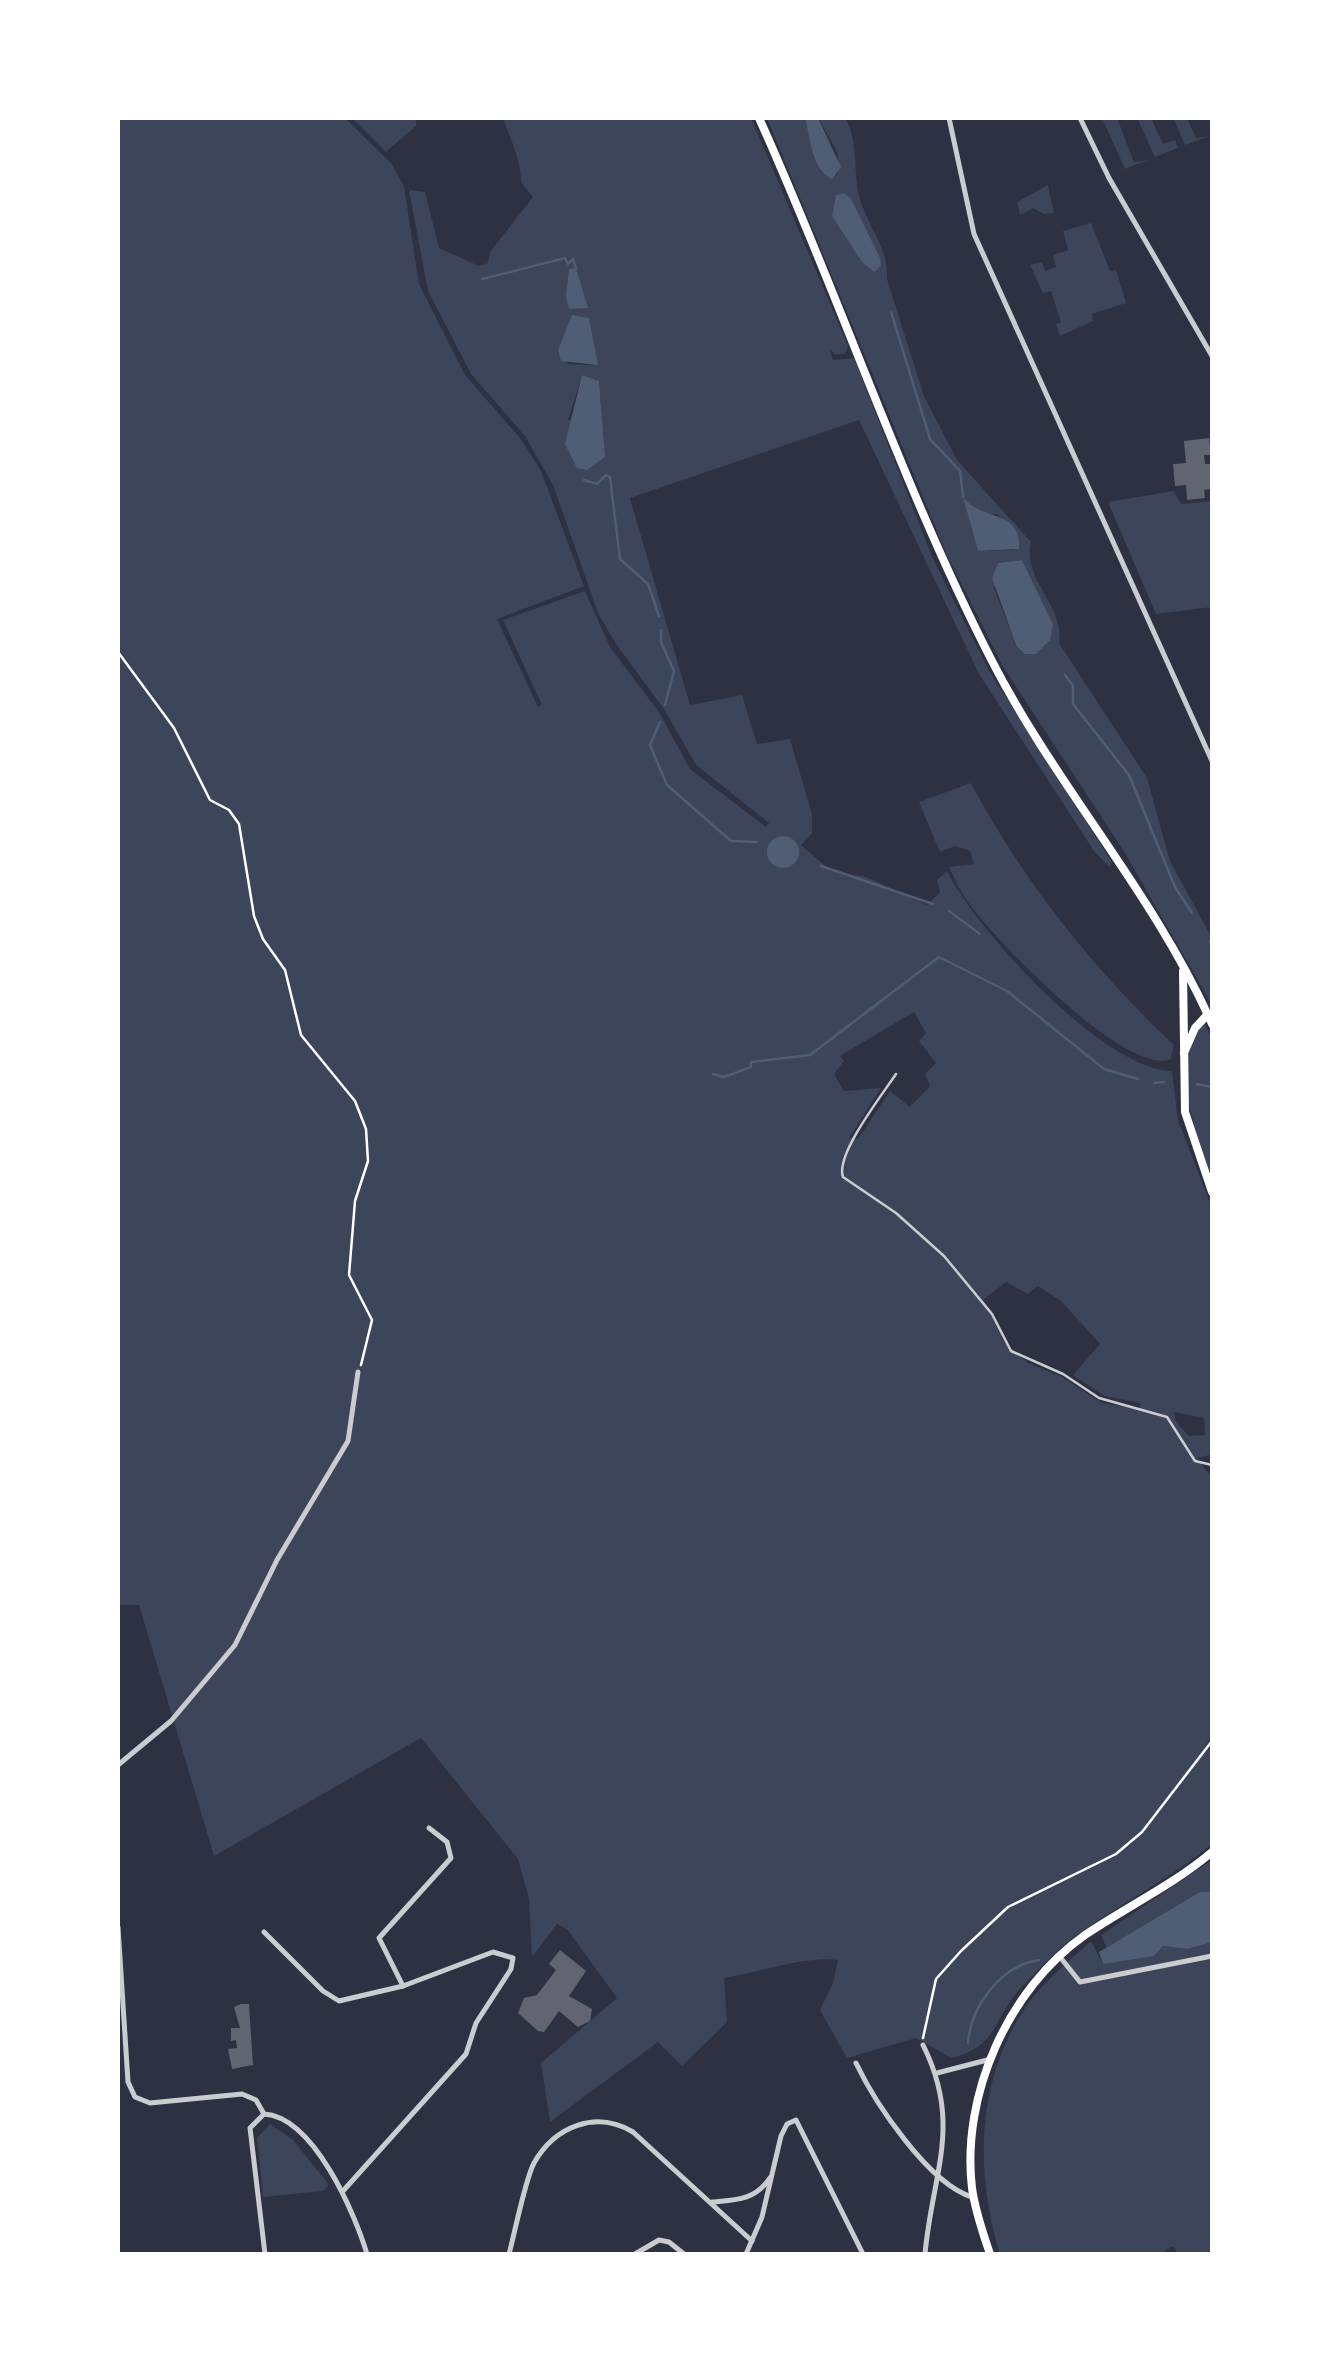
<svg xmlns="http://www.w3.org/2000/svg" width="1330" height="2372" font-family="'Times New Roman',serif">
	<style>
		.green { fill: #3c4559; fill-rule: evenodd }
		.water { fill: #4f5d75 }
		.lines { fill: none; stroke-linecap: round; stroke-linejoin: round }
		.stream { stroke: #4f5d75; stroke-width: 2.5 }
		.building { fill: #626471 }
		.path { stroke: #fff; stroke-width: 2.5 }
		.service { stroke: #caccd0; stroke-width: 2.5 }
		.minor { stroke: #caccd0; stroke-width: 5 }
		.secondary { stroke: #fff; stroke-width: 8 }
	</style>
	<rect width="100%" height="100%" fill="#2d3142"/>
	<g class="green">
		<path d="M118,118h227l46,45 13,23 15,98 46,91 56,64 20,32 43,115 -87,33 41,88 4,-2 -39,-85 82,-29 25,56 49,65 31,57 76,58 3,-4 -73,-58 -32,-56 -48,-65 -18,-31 -45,-128 -28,-49 -54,-62 -43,-83 -19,-101 16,2 14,56 40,18 9,-3 2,-11 43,-55 -12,-15c0,-22 -11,-44 -18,-64h248l97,228 -2,7 -10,2 -6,-6 3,11 21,-2 79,201 56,112 123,191 -3,5 -15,-16 -115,-177 -120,-254 -229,78 60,207 52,-10 15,49 33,-5 22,75v19l-11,12 30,26 35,6 61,28 13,-13 -3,-12 10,-9c29,59 158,200 225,200l6,49 34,88v220l-2,27 -13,3 13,17 2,18v241l-7,14 7,3v93c-40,33 -84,56 -127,85 -23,15 -43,37 -62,57 -31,30 -22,60 -72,72l-35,-20 -69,20 -27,-48 13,-27 5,-23c-32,-4 -78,12 -114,18l3,44 -45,44 -24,-24 -108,80 -9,-59 76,-65 -50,-69 -10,-5 -25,33 -3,-58 -11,-40 -97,-121 -207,118 -75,-251h-21zM564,336l33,29 -29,-1 -10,-14zM582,375l17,6 3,40 -34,-1zM914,1012l12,21 -7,8 17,22 -11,11 5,12 -20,21 -20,-16 -32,48 -9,-1 32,-50 -37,3 -10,-17 10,-13 -4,-5zM1006,1282l22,12 10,-8 23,15 39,43 -27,31 31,21 36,7v6l-38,-6 -40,-26 -34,-14 -26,-23 -4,-18 -15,-22zM1174,1412l30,6 1,17 -16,1 -13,-14z"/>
		<polygon points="352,118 416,118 416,126 386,152"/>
		<path d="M767,118h38l9,39 23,19 1,-23 -20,-35h27c14,23 8,53 14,78 8,30 30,51 28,83l37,117 33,64 74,82c-9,38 34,64 28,101l88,135 23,83 42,77v67l-87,-152 -123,-188 -56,-112zM964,499l19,16 15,-1 17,36 -37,1zM1022,560l31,64 -37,21 -22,-57 4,-25z"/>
		<polygon points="1102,118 1117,118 1134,162 1148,160 1125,169"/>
		<polygon points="1137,118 1151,118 1163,144 1175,140 1178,148 1155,157"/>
		<polygon points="1173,118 1187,118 1196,138 1209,136 1185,145"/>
		<polygon points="1048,185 1054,213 1043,214 1034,208 1020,215 1017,202"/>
		<polygon points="1091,223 1110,271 1116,270 1126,303 1092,314 1093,321 1060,336 1056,324 1061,322 1051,291 1043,293 1030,265 1042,262 1045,271 1056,267 1053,255 1068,250 1063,231"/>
		<polygon points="1174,491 1181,504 1212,501 1212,607 1156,614 1108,502"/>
		<path d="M971,783c52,98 122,186 203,262l-3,14c-44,19 -178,-121 -203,-157 -8,-11 -13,-23 -19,-35l25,-3 -4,-13 -15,-5 -15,6 -21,-50z"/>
		<path d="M1204,1022l8,18v138c-15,-44 -46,-116 -8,-156z"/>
		<polygon points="1212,1860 1212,1892 1107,1949 1101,1935"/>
		<path d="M1091,1941l12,23 60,-18 25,3 24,-7v312h-33l-6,-8 -14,8h-159c-26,-83 -24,-179 30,-253 16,-21 41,-42 61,-60z"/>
		<polygon points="270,2124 293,2140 329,2185 322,2191 263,2197 257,2138"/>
	</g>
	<g class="water">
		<path d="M805,118h13l23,49 -9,12c-20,-9 -22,-41 -27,-61z"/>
		<polygon points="844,193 851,199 880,258 881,266 874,272 862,262 832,216 836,195"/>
		<polygon points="576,268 588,308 569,309 566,296 569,269"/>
		<polygon points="572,315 589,318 598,365 561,361 558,350"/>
		<polygon points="582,375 599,381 605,457 587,470 577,468 565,444"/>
		<path d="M963,497c19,25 59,12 56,52l-41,2z"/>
		<polygon points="1022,560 1053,624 1050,640 1036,654 1024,654 1016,645 992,578 998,563"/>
		<circle cx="783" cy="852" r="16"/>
		<polygon points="1200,1892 1212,1892 1212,1942 1188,1949 1163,1946 1154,1956 1103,1964 1099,1952"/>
	</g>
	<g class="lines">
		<g class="stream">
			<polyline points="482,279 565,258 568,264 573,259 576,268"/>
			<polyline points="891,312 930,439 960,471 963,497"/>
			<polyline points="584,480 597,484 606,475 610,477 620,559 648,584 659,616"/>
			<polyline points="661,630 661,642 674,671 665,705"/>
			<polyline points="1065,675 1073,686 1073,704 1129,775 1175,887 1192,913"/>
			<polyline points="660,722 650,745 667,785 731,841 757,842"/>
			<polyline points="821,866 933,904"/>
			<polyline points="949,911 980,934"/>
			<polyline points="1210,941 1212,946"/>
			<polyline points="713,1074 724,1077 751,1067 751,1062 810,1055 939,957 1007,991 1104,1069 1138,1079"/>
			<polyline points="1154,1083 1164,1082"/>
			<polyline points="1197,1084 1212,1087"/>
			<path d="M968,2043c3,-37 32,-77 71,-83"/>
		</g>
	</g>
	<g class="building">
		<polygon points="1209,438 1211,455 1204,455 1205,464 1212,464 1212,489 1204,490 1205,498 1187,500 1186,485 1175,486 1173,464 1186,463 1184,441"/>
		<polygon points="560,1950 586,1971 569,1996 592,2009 590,2021 578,2027 559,2011 544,2032 538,2031 518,2013 524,1998 537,1995 556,1970 549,1964"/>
		<polygon points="241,2004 249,2004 253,2065 232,2069 228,2049 237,2048 236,2040 231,2041 231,2028 240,2028 234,2007"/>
	</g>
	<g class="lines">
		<g class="path">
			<polyline points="118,652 174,728 210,800 229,810 239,824 254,916 263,939 285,970 301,1035 355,1101 366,1129 368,1161 355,1201 349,1275 372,1320 361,1365"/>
			<polyline points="923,2038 936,1979 961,1951 1008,1907 1116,1854 1142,1832 1212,1741"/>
		</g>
		<path class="service" d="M896,1074c-14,21 -61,81 -53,103l53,36 48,43 48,58 19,37 52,23 36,24 68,19 28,44 17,4"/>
		<g class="minor">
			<polyline points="949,118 974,234 1212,761"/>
			<polyline points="1080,118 1109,178 1212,356"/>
			<polyline points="118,1765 171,1721 235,1645 277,1560 348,1441 358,1372"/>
			<path d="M118,1927l10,155 7,15 15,6 92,-9 14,6 8,14c50,3 91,100 103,140"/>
			<polyline points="264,1932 323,1991 339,2001 403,1986 493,1952 513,1958 511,1969 476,2023 466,2054 343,2191"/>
			<polyline points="1060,1957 1080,1982 1212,1956"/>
			<polyline points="403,1986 379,1938 451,1858 447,1842 429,1828"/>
			<path d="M923,2045c40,80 9,129 2,209"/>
			<path d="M856,2063c19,40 73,121 116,134"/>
			<polyline points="937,2073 991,2059"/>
			<polyline points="263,2115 250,2128 265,2254"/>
			<path d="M712,2202c25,-2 43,-2 58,-24"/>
			<path d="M509,2254c6,-22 16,-74 25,-91 21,-37 62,-53 99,-31l119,109"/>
			<polyline points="635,2254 659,2240 669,2242 684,2254"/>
			<polyline points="746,2254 762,2217 781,2136 787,2124 796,2120 863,2254"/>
		</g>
		<g class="secondary">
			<path d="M759,118c81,179 143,368 233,543 64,125 163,234 220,363"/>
			<polyline points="1183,971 1185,1112 1212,1192"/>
			<polyline points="1184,1053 1195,1028 1208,1014"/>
			<path d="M990,2254c-7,-21 -15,-43 -18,-66 -11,-93 36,-199 113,-253 43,-29 88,-50 127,-83"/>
		</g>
	</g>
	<rect width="1330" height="2372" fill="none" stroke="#ffffff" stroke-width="240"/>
</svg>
